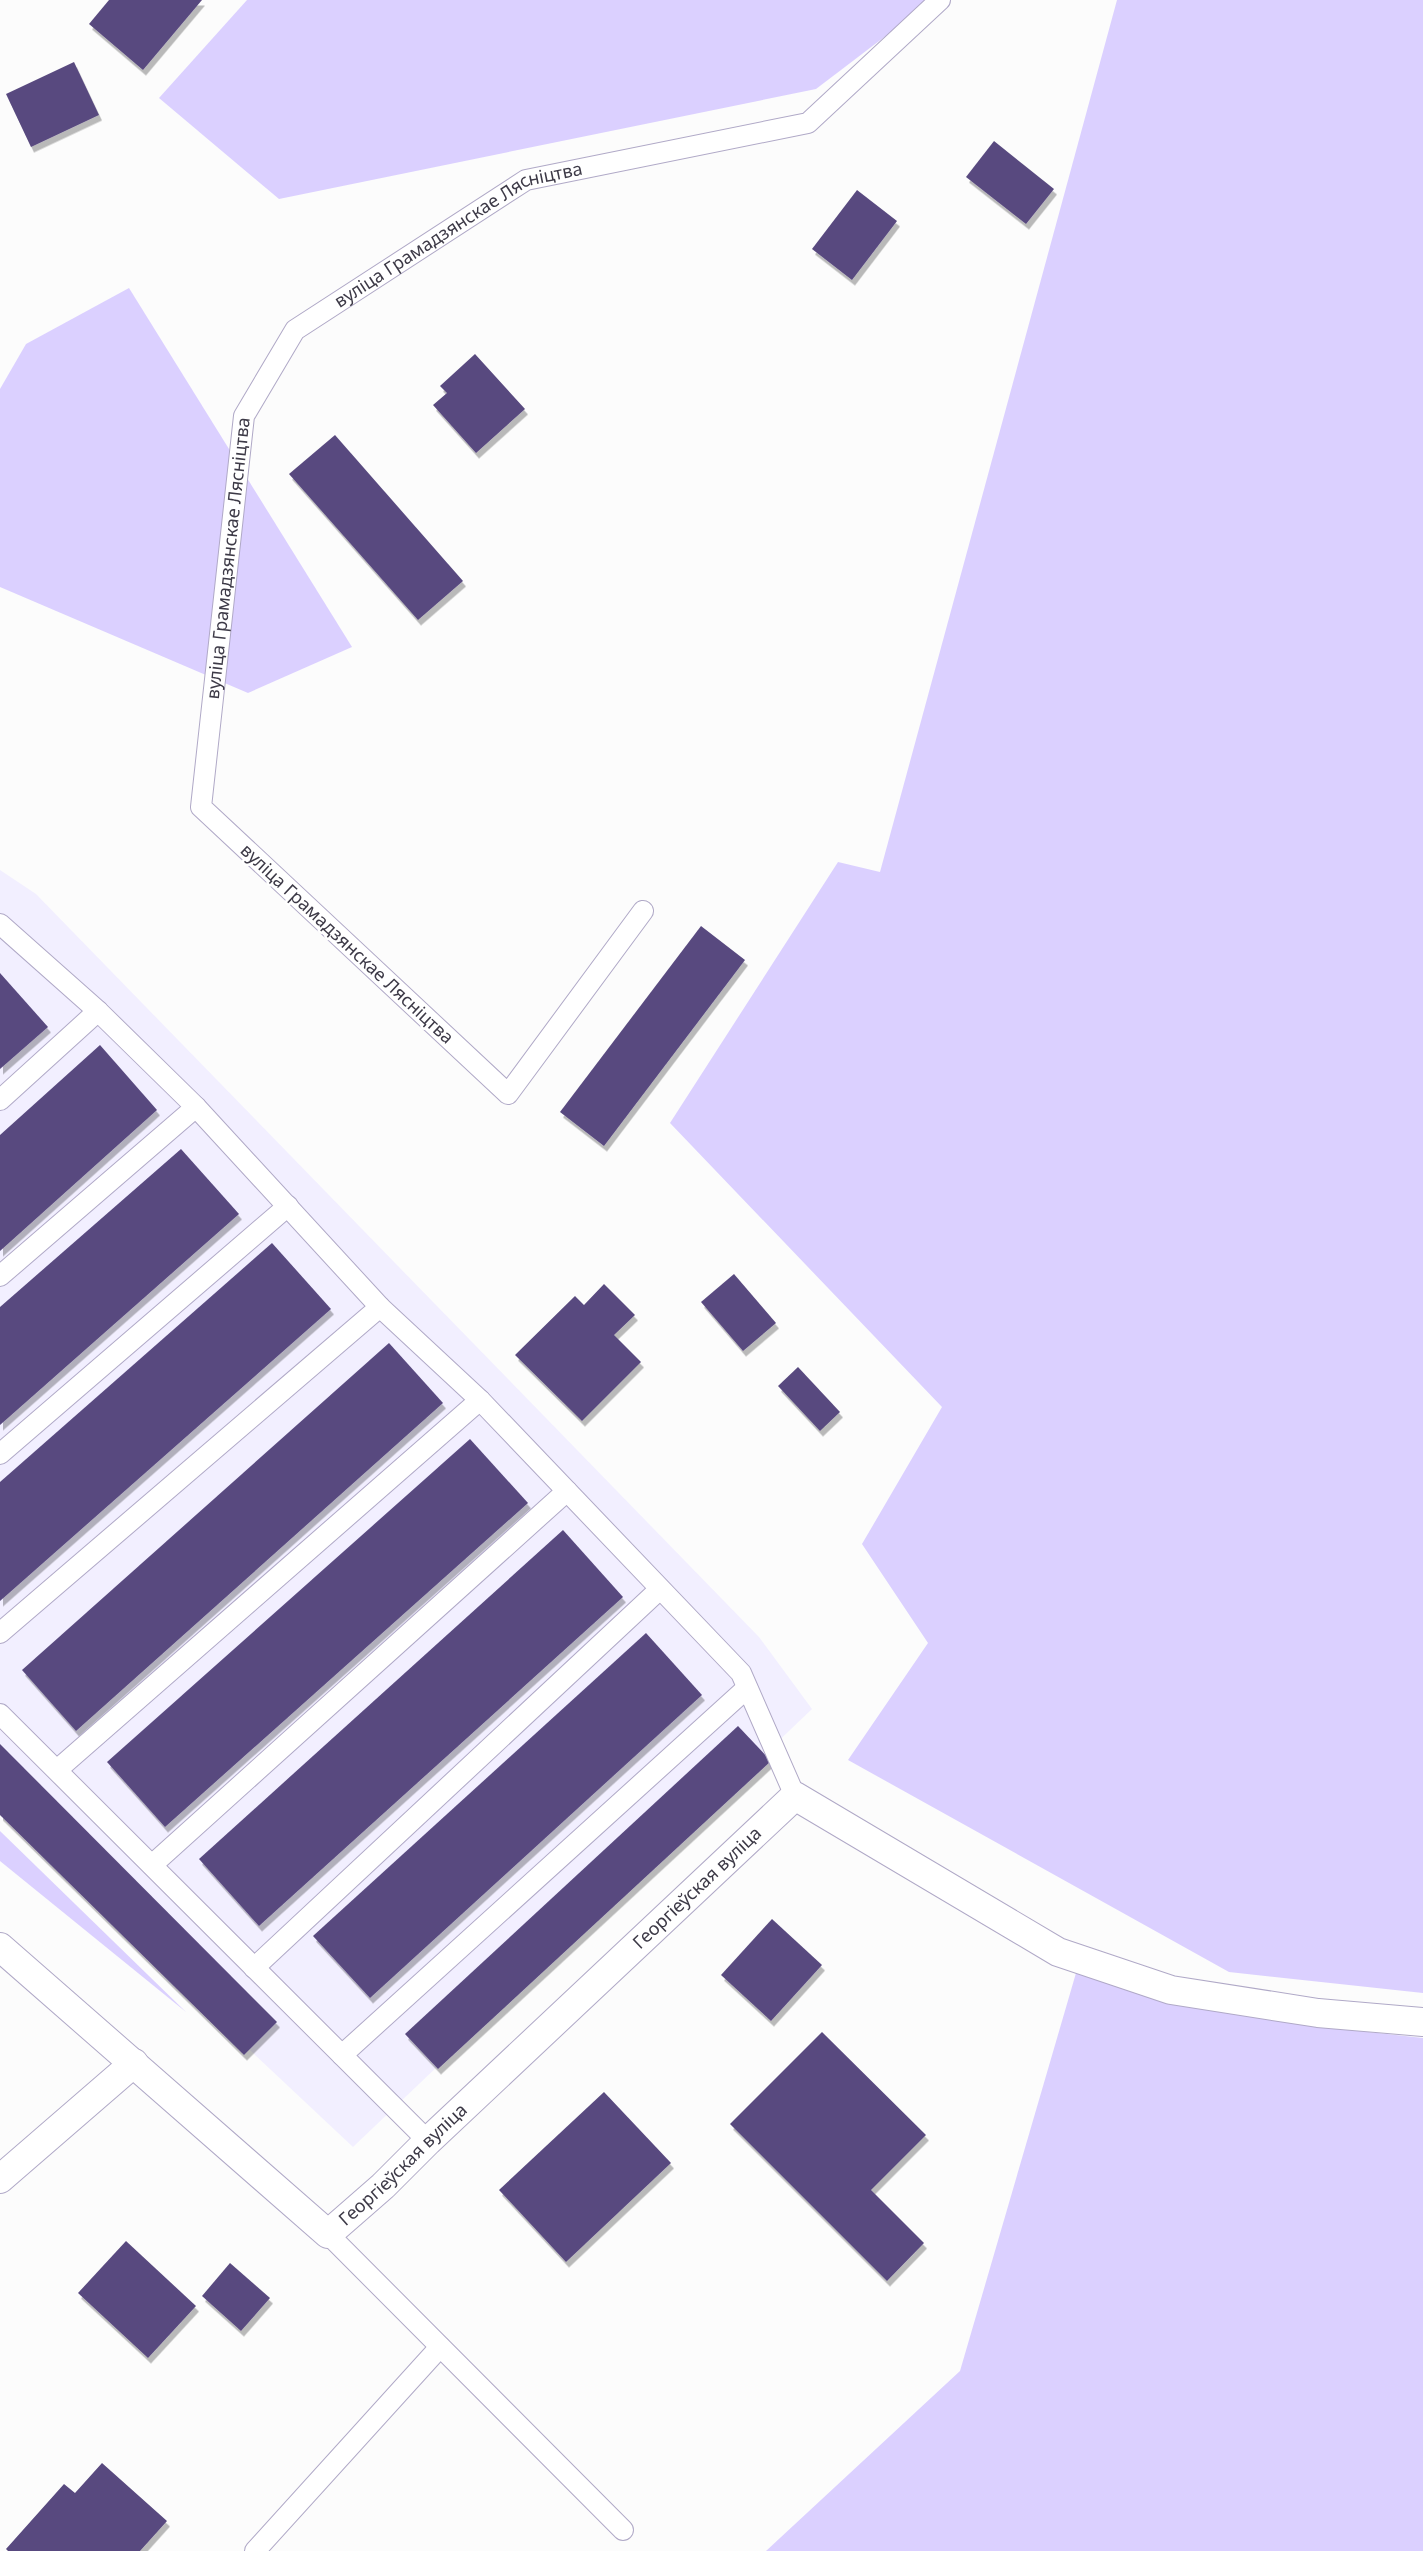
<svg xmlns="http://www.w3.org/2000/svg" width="1423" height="2551" font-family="'Noto Sans',sans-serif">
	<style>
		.built { fill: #f2efff }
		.green { fill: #dbd0ff }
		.building { fill: #594a7f; filter: url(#shadow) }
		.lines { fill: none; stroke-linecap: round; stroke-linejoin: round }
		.lane-casing { stroke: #b0a9c7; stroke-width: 22 }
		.street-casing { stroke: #b0a9c7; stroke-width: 30 }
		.lane { stroke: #fff; stroke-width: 20 }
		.street { stroke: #fff; stroke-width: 28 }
		.labels { text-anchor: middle; stroke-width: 5; stroke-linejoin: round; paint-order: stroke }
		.street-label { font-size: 18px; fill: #3d3a47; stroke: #fff }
	</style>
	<defs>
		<filter id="shadow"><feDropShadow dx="3" dy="5.5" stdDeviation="0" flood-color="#0004"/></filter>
	</defs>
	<rect width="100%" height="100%" fill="#fcfcfc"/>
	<polygon class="built" points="0,870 36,894 759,1637 812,1709 353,2147 0,1815"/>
	<g class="green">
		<polygon points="247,0 933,0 816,89 279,199 159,98"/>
		<polygon points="1117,0 1423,0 1423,1993 1229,1972 848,1760 928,1643 862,1544 942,1407 670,1123 838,862 880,872"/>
		<polygon points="129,288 352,647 248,693 0,587 0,389 26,344"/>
		<polygon points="0,1831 186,2012 0,1861"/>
		<polygon points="1076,1973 1314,2026 1423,2038 1423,2551 766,2551 960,2371"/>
	</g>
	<g class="building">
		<polygon points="109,0 202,0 143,70 89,24"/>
		<polygon points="74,62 99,115 31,147 6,94"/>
		<polygon points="994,141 1054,189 1026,224 966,177"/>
		<polygon points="857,190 897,221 852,280 812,249"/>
		<polygon points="475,354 525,409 476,453 433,405 447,393 440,386"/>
		<polygon points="335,435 463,581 418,620 289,474"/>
		<polygon points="701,926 745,960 604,1146 560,1112"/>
		<polygon points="0,973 48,1027 0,1069"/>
		<polygon points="100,1045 157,1110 0,1251 0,1135"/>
		<polygon points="181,1149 239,1214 0,1425 0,1307"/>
		<polygon points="272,1243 331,1309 0,1601 0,1482"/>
		<polygon points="734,1274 776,1323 743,1351 701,1302"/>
		<polygon points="604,1284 635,1315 614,1335 641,1362 582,1421 515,1355 575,1296 584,1305"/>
		<polygon points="389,1343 443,1403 76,1731 22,1670"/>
		<polygon points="798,1367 840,1412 820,1431 778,1386"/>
		<polygon points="470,1439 528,1503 165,1827 107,1762"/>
		<polygon points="563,1530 623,1597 259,1926 199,1859"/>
		<polygon points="646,1633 702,1695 370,1998 313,1936"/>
		<polygon points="738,1726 771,1761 438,2069 405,2034"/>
		<polygon points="0,1744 277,2022 244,2055 0,1815"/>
		<polygon points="772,1919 822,1965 771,2021 721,1975"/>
		<polygon points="822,2032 926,2135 871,2190 924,2243 887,2281 730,2124"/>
		<polygon points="604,2092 671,2163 566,2262 499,2190"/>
		<polygon points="126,2241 196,2306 148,2358 78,2293"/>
		<polygon points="230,2263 270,2298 241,2331 202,2296"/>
		<polygon points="102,2463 167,2521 140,2551 8,2551 6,2549 64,2484 75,2493"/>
	</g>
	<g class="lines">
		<g class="lane-casing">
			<g id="lane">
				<path id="s1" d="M643,911l-135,183 -307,-287 43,-391 51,-86 231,-150 282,-57 132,-123"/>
				<polyline points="0,924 98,1011 196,1107 380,1307 480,1400 741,1673 795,1796"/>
				<polyline points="0,1100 98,1011"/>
				<polyline points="0,1276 196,1107"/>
				<polyline points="0,1454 288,1206"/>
				<polyline points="0,1633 380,1307"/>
				<polyline points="0,1714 428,2141"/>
				<polyline points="57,1770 480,1400"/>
				<polyline points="152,1865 567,1491"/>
				<polyline points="254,1968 660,1589"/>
				<polyline points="342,2055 747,1688"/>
				<polyline points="328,2234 623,2530"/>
				<polyline points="255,2551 440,2347"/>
			</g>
		</g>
		<g class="street-casing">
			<g id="street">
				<path id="s2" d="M0,1947l328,287 55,-48 45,-45 367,-345 263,156 113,38 147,23 105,9"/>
				<polyline points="0,2179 134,2063"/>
			</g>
		</g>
		<use href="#lane" class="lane"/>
		<use href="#street" class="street"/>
	</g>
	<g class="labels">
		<g class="street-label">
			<text dy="6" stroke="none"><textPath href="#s1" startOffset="1332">вуліца Грамадзянскае Лясніцтва</textPath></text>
			<text dy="6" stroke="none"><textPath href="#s1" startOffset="898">вуліца Грамадзянскае Лясніцтва</textPath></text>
			<text transform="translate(347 944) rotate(43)" y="6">вуліца Грамадзянскае Лясніцтва</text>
			<text dy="6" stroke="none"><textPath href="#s2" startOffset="942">Георгіеўская вуліца</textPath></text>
			<text dy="6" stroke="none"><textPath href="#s2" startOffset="538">Георгіеўская вуліца</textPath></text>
		</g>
	</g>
</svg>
